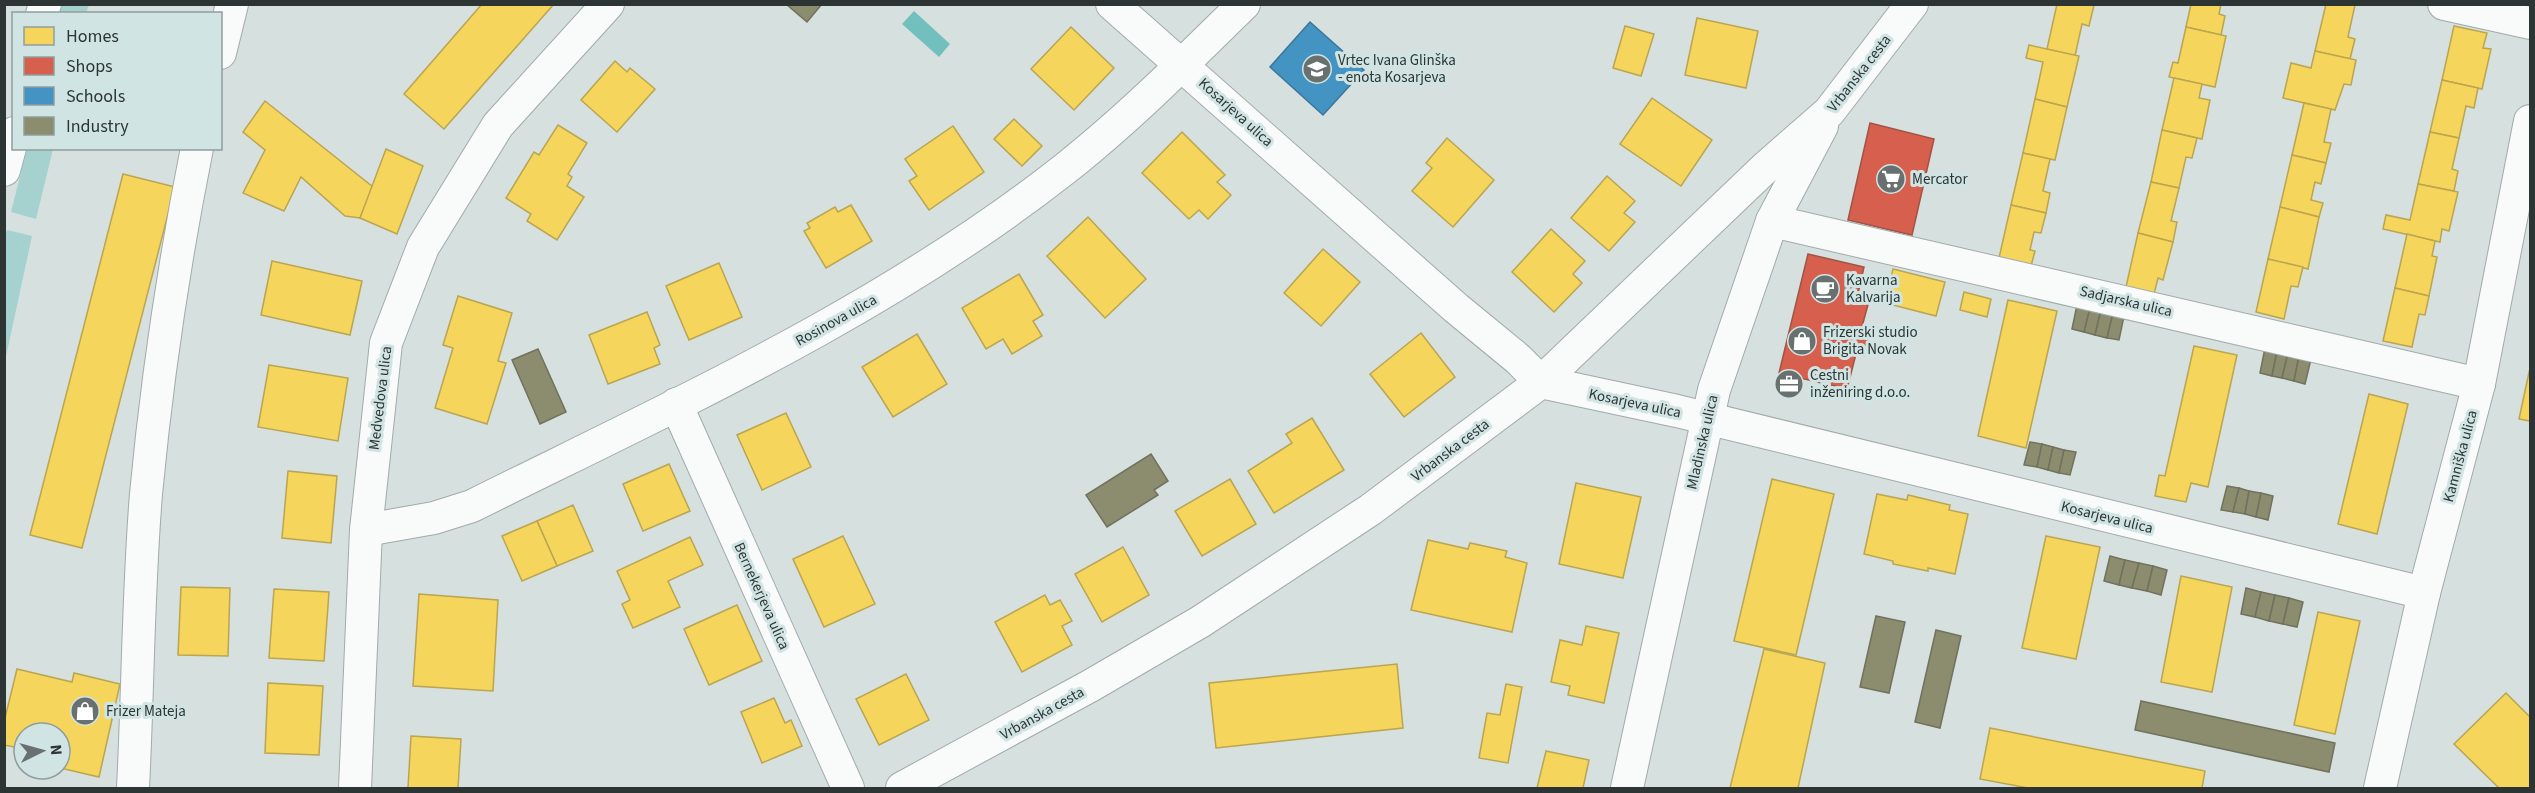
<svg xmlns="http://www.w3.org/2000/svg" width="2535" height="793" font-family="'Source Sans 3',sans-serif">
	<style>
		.green { fill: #a5d1cf }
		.water { fill: #72c0bd }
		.homes { fill: #f6d55c; stroke: #baa550; stroke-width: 1.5 }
		.shops { fill: #d6604d; stroke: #a35346; stroke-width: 1.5 }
		.schools { fill: #4393c3; stroke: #3c7798; stroke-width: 1.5 }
		.industry { fill: #8c8c6e; stroke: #70725d; stroke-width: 1.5 }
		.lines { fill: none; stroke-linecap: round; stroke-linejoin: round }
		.minor-casing { stroke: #a2aaaa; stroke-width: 34 }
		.minor { stroke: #f9fafa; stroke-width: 32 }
		.labels { text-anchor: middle; stroke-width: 6; stroke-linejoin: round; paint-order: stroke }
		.poi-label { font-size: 15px; fill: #2d3534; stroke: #d0e4e3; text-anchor: start }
		.street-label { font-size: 15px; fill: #2d3534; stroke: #d0e4e3 }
	</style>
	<rect width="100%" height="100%" fill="#d5e0df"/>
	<g class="green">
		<polygon points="62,5 62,4 89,5 86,13 60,13"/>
		<polygon points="27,149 53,149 36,219 11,212"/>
		<polygon points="7,230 32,236 5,361 4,240"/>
	</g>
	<polygon class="water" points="914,11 950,44 939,57 902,24"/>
	<g class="homes">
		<polygon points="482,4 554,4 444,129 404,94"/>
		<polygon points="2057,4 2094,5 2089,26 2082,24 2075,56 2047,49"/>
		<polygon points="2191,4 2221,4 2219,14 2225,16 2221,35 2186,27"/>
		<polygon points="2326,4 2355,5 2348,37 2355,39 2350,59 2315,51"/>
		<polygon points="1697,18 1758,31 1746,88 1685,75"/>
		<polygon points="1625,26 1654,34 1641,76 1613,68"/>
		<polygon points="2454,26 2487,33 2483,48 2491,49 2482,89 2442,80"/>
		<polygon points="1071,27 1114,68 1074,110 1031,69"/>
		<polygon points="2186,27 2226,36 2215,87 2169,77 2173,62 2178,63"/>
		<polygon points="2029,45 2079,56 2067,107 2035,99 2043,62 2026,58"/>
		<polygon points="2315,51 2356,60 2351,85 2344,84 2335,110 2283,98 2291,63 2311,68"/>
		<polygon points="615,61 627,72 630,68 655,89 617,132 581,100"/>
		<polygon points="2174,78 2202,84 2199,98 2210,100 2202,139 2162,130"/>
		<polygon points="2442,80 2478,88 2474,108 2466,106 2459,138 2430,132"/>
		<polygon points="1652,98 1712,140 1681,186 1620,144"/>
		<polygon points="2035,99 2067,107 2055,160 2023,153"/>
		<polygon points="265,101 373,187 360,218 345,216 301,177 284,211 243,193 265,150 243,132"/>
		<polygon points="2304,103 2331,109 2324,142 2331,143 2326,163 2292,155"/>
		<polygon points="1014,119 1042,146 1022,166 994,139"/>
		<polygon points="558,125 587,143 568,174 572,177 567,186 584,197 557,240 527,221 531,214 506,198 534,152 539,155"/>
		<polygon points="953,126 984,172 929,210 909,181 917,176 905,159"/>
		<polygon points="2162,130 2197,138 2192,158 2186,157 2179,188 2151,182"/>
		<polygon points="1182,132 1225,175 1217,182 1231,195 1208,219 1199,210 1189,219 1142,173"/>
		<polygon points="2430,132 2459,138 2452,169 2458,171 2454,191 2418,184"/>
		<polygon points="1447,138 1494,180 1453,227 1412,191 1432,168 1426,163"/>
		<polygon points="386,149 423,166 397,234 360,218"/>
		<polygon points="2023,153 2050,159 2043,191 2050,193 2046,213 2011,205"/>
		<polygon points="2292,155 2326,163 2321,184 2315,182 2311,200 2323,203 2319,217 2280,207"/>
		<polygon points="123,174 175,187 82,548 30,535"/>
		<polygon points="1607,176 1635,201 1624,213 1635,222 1609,251 1571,218"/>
		<polygon points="2151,182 2179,188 2171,221 2177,222 2173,242 2138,233"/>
		<polygon points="2418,184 2458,192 2449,231 2442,229 2440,242 2383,229 2386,215 2410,220"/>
		<polygon points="851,205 872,241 826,268 804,231 810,228 807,223 835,207 838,212"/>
		<polygon points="2011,205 2046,213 2041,233 2034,232 2030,250 2035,251 2031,266 1999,258"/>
		<polygon points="2280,207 2319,217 2308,269 2268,259"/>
		<polygon points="1088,217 1146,279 1105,318 1047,256"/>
		<polygon points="1551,229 1585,261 1573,274 1582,283 1554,312 1512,272"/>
		<polygon points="2138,233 2173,242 2163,280 2158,278 2154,294 2126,287"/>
		<polygon points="2407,234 2435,241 2432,256 2437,257 2429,296 2395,288"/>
		<polygon points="1323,249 1360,282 1321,326 1284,293"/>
		<polygon points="2268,259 2303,267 2298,287 2291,286 2284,319 2256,312"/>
		<polygon points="272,261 362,281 350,335 261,315"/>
		<polygon points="719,263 742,317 689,340 666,286"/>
		<polygon points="1893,269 1945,282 1936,316 1885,303"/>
		<polygon points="1019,274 1043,315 1033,321 1042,336 1012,354 1003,339 986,349 962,308"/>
		<polygon points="2395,288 2429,296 2425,315 2419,314 2412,347 2383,341"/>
		<polygon points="1964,292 1991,299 1987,317 1960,310"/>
		<polygon points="458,296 512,313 498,361 506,363 487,424 435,408 453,348 443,345"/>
		<polygon points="2008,300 2057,311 2026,448 1978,436"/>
		<polygon points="647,312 660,345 654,348 660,364 608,384 589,335"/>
		<polygon points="1421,333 1455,377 1404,417 1370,374"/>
		<polygon points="917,334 947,384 893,417 862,367"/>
		<polygon points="2194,346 2237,355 2208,487 2191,483 2186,502 2155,496 2159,475 2165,476"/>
		<polygon points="269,365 348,378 338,441 258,427"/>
		<polygon points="2530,368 2530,421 2519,419"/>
		<polygon points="2369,394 2408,404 2377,534 2338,524"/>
		<polygon points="786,413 811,467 762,490 737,435"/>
		<polygon points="1312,418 1344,470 1274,513 1248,471 1292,443 1286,434"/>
		<polygon points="669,464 690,511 643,531 623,484"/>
		<polygon points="288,471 337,476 331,543 282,538"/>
		<polygon points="1230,479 1256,524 1202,556 1175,511"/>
		<polygon points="1772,479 1834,494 1796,655 1734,641"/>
		<polygon points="1576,483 1641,497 1623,578 1559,564"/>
		<polygon points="1877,494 1907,500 1908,495 1950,505 1949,510 1968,514 1955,574 1928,568 1928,571 1893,564 1893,561 1864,554"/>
		<polygon points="573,505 593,551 557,566 537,521"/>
		<polygon points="537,521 557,566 522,581 502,536"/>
		<polygon points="843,536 875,604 824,627 793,559"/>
		<polygon points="2046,536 2100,547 2076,659 2022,648"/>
		<polygon points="690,537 703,565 668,581 680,607 633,628 622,604 630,600 617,571"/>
		<polygon points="1428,540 1468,549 1470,543 1507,551 1505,557 1527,563 1512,632 1411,610"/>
		<polygon points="1123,547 1149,595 1102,622 1075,574"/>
		<polygon points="2181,576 2232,587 2212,692 2161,682"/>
		<polygon points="181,587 230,588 228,656 178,655"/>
		<polygon points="274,589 329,592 324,661 269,658"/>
		<polygon points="419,594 498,600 493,691 413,686"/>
		<polygon points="1045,595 1050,605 1060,600 1072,621 1062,626 1072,645 1022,672 995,622"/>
		<polygon points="737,605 762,661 709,685 684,629"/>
		<polygon points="2318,612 2360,621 2335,734 2294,725"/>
		<polygon points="1586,626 1619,633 1604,703 1568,695 1570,686 1551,682 1560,640 1582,645"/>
		<polygon points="1764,649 1825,663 1798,788 1730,788"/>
		<polygon points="1397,664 1403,728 1216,748 1209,683"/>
		<polygon points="17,669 72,682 74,673 120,684 99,777 60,768 60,733 24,733 24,749 4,745 4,722"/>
		<polygon points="906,674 929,720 879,745 856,699"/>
		<polygon points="268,683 323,686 319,755 265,753"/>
		<polygon points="1506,684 1522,687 1508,763 1479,758 1487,713 1500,715"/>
		<polygon points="2506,693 2530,717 2530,788 2499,788 2454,744"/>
		<polygon points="774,698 785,723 791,720 802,746 762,763 741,712"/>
		<polygon points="1990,728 2205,771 2202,788 2028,788 1980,779"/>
		<polygon points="411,736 461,739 458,788 408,788"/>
		<polygon points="1546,751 1589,760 1583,788 1537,788"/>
	</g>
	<g class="shops">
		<polygon points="1870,123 1934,139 1912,235 1848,220"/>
		<polygon points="1808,254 1864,267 1857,298 1869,301 1860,334 1868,336 1864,356 1856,354 1847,389 1779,373"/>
	</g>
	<polygon class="schools" points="1310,22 1364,70 1323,115 1270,67"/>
	<g class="industry">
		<polygon points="786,4 822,4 807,22"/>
		<polygon points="2077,305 2090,308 2084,332 2072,329"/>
		<polygon points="2090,308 2101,310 2095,335 2084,332"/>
		<polygon points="2101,310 2113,313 2107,338 2095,335"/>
		<polygon points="2113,313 2124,316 2119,340 2107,338"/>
		<polygon points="2265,348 2277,351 2272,376 2260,373"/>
		<polygon points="538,349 566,412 540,424 512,360"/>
		<polygon points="2277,351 2288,353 2282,378 2272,376"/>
		<polygon points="2288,353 2299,356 2294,381 2282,378"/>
		<polygon points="2299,356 2311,359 2305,384 2294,381"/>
		<polygon points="2030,442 2042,444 2037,467 2024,465"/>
		<polygon points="2042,444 2053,447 2048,470 2037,467"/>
		<polygon points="2053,447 2064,450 2059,473 2048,470"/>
		<polygon points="2064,450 2076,452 2070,475 2059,473"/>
		<polygon points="1151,454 1168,481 1154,490 1158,495 1107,527 1086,495"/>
		<polygon points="2227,486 2239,488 2233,512 2221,510"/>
		<polygon points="2239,488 2249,491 2245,514 2233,512"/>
		<polygon points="2249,491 2261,493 2256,517 2245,514"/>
		<polygon points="2261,493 2273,496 2268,520 2256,517"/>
		<polygon points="2110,556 2125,560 2119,585 2104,581"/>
		<polygon points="2125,560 2139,563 2132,588 2119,585"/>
		<polygon points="2139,563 2153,566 2147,591 2132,588"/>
		<polygon points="2153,566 2167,570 2161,595 2147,591"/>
		<polygon points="2246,588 2261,592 2255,617 2241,614"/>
		<polygon points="2261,592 2275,595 2269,621 2255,617"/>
		<polygon points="2275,595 2289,598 2283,624 2269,621"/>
		<polygon points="2289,598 2303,602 2297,627 2283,624"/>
		<polygon points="1876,616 1905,622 1889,693 1860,687"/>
		<polygon points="1936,630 1961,636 1940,728 1915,722"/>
		<polygon points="2141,701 2335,743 2329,772 2135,730"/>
	</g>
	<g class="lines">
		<g class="minor-casing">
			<g id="minor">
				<polyline points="1112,4 1456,308 1518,359 1541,382 1677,411 2424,593"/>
				<polyline points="2444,4 2530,23"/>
				<polyline points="42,14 45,4"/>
				<polyline points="220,53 232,4"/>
				<polyline points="4,170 14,133"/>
				<polyline points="1772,221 2479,384"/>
				<polyline points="676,404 848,788"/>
				<path d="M366,530l68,-12 38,-12c203,-101 414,-196 594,-338 62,-49 121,-108 178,-164"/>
				<path d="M133,788c5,-98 5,-196 13,-294 11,-116 28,-231 51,-346"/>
				<polyline points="355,788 366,530 386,343 423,247 498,125 608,4"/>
				<polyline points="902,788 1090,686 1200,622 1370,510 1541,382 1766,167 1829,112 1912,4"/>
				<polyline points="1627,788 1714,390 1772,221 1822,126"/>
				<polyline points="2380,788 2424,593 2479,384 2530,121"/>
			</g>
		</g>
		<use href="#minor" class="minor"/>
	</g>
	<defs>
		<g id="school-disc" transform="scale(1.5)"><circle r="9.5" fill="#687170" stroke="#d0e4e3"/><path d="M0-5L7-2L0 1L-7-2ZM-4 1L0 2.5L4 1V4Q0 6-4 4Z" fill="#fff"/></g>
		<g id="supermarket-disc" transform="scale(1.5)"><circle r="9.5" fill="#687170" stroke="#d0e4e3"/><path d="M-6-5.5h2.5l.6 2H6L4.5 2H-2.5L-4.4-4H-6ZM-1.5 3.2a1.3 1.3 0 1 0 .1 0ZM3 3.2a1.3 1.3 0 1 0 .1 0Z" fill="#fff"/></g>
		<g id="cafe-disc" transform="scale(1.5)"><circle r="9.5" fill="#687170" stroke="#d0e4e3"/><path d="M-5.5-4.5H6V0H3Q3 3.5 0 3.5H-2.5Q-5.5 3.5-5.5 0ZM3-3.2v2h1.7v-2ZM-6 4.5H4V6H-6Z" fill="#fff"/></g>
		<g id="shop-disc" transform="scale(1.5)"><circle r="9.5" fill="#687170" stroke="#d0e4e3"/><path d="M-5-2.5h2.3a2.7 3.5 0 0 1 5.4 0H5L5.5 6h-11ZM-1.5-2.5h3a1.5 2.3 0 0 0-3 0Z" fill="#fff"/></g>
		<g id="office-disc" transform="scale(1.5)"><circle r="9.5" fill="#687170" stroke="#d0e4e3"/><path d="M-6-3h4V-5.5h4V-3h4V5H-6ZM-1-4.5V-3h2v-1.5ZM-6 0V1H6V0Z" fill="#fff"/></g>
	</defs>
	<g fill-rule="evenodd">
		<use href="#school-disc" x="1317" y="69"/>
		<use href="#supermarket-disc" x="1891" y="179"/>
		<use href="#cafe-disc" x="1825" y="289"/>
		<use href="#shop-disc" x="1802" y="341"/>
		<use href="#office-disc" x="1789" y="384"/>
		<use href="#shop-disc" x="85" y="711"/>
	</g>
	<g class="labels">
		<g class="poi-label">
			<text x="1338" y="65">Vrtec Ivana Glinška<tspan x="1338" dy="17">- enota Kosarjeva</tspan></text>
			<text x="1912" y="184">Mercator</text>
			<text x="1846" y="285">Kavarna<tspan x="1846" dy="17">Kalvarija</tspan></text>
			<text x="1823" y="337">Frizerski studio<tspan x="1823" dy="17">Brigita Novak</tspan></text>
			<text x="1810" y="380">Cestni<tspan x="1810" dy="17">inženiring d.o.o.</tspan></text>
			<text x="106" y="716">Frizer Mateja</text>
		</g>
		<g class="street-label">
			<text transform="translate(1859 73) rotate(-52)" y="5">Vrbanska cesta</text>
			<text transform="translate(1236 112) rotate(42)" y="5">Kosarjeva ulica</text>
			<text transform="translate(2126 301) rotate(13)" y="5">Sadjarska ulica</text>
			<text transform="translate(836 320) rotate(-29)" y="5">Rosinova ulica</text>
			<text transform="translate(380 398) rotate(-83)" y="5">Medvedova ulica</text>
			<text transform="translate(1635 403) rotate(12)" y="5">Kosarjeva ulica</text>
			<text transform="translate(1702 442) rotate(-77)" y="5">Mladinska ulica</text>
			<text transform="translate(1450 450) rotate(-37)" y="5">Vrbanska cesta</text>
			<text transform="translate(2460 456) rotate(-75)" y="5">Kamniška ulica</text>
			<text transform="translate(2107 517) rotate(14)" y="5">Kosarjeva ulica</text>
			<text transform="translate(762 596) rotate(66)" y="5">Bernekerjeva ulica</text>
			<text transform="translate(1042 713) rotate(-29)" y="5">Vrbanska cesta</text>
		</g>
	</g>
	<rect width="2535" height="793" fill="none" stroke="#2d3534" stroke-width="12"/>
	<rect x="12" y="12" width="210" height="138" fill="#d0e4e3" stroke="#8f9e9d" stroke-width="1.5"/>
	<rect x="24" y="27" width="30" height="18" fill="#f6d55c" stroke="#8f9e9d" stroke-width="1.5"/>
	<text x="66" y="42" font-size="18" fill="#2d3534">Homes</text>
	<rect x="24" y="57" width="30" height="18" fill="#d6604d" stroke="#8f9e9d" stroke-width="1.5"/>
	<text x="66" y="72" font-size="18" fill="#2d3534">Shops</text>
	<rect x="24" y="87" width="30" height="18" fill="#4393c3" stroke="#8f9e9d" stroke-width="1.5"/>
	<text x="66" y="102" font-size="18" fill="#2d3534">Schools</text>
	<rect x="24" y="117" width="30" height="18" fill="#8c8c6e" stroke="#8f9e9d" stroke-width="1.5"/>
	<text x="66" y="132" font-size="18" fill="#2d3534">Industry</text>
	<g transform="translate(42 751) rotate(85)"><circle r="28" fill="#d0e4e3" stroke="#8f9e9d" stroke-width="1.5"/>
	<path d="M0-4.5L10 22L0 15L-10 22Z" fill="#687170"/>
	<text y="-9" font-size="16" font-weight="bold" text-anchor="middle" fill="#2d3534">N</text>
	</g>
</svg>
